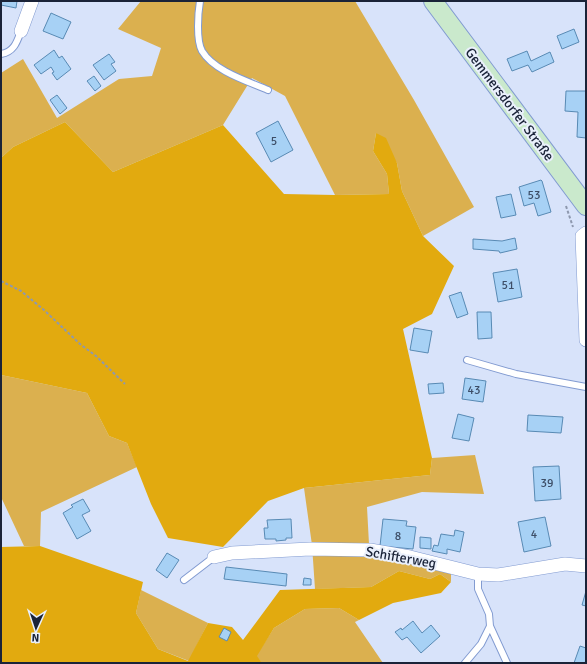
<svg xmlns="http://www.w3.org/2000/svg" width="587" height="664" font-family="Signika,sans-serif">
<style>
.green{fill:#dbb04f}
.forest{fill:#e2aa0f}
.building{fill:#a7d1f5;stroke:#588ab4}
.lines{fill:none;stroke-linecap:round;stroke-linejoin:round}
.service-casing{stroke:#829bd1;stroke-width:8}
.minor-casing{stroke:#829bd1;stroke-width:14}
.secondary-casing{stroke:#829bd1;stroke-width:20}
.path{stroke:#8e98ae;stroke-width:2;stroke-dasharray:3 2;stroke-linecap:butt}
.service{stroke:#fff;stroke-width:6}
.minor{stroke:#fff;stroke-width:13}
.secondary{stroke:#cae9cc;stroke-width:18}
.labels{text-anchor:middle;stroke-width:4;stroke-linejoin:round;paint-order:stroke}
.number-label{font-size:12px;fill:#3d4e67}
.street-label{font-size:14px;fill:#1a2338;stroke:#eaf0fc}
</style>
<rect width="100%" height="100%" fill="#d8e3fa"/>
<path class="green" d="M141,1h214l59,99 60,107 -51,29 -21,-45 -5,-28 -21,-30 -3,18 14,23 2,20 -54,1 -50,-99 -33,-18 -29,47 -110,47 -48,-50 -52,25 -12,11v-85l22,-14 34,59 62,-39 33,-3 9,-28 -43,-19z
M1,375l86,18 22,43 18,7 10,24 -96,45 -1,34h-16l-23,-49z
M475,455l9,39 -62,-2 -55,15 2,37 82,21v17l-11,-8 -10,5 -31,-8 -28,16 -56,2 -3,-44 -8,-57 126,-13 2,-17z
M141,590l67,33 -19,38 -31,-12 -22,-36z
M339,608l20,12 -4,2 28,41h-121l-6,-7 18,-28 31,-19z"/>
<path class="forest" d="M65,122l48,50 110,-47 61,69 51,1 54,-1 -2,-20 -14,-23 3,-18 10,5 11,25 5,28 21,45 31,30 -22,48 -29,15 29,129 -2,17 -126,13 -36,13 -45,46 -55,-9 -17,-34 -24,-61 -18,-7 -22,-43 -86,-18v-217l12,-11z
M40,546l103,36 -7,31 22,36 30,12 20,-38 24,4 11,13 37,-50 91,-3 28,-16 31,8 10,-5 11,8 -10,11 -48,10 -34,17 -20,-12 -34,1 -31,19 -17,28 5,7h-261v-116z"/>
<path class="building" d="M1,1h16l-1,7 -15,-3z
M51,13l20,9 -8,17 -20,-8z
M574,29l5,13 -17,7 -5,-13z
M54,50l5,8 3,-2 9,13 -14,11 -5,-7 2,-1 -3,-5 -10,7 -7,-9z
M527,51l4,10 19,-9 4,10 -22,10 -4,-7 -16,6 -5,-12z
M109,54l6,8 -4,2 5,7 -12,9 -11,-15z
M94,76l7,10 -6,5 -8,-10z
M566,91h20v47l-9,-1 1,-25 -13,-1z
M57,95l10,13 -7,6 -10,-14z
M278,121l15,29 -22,12 -15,-29z
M541,180l1,1 9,31 -13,4 -4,-13 -10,3 -5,-19z
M511,194l5,21 -15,3 -5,-21z
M515,238l2,11 -17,4 -1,-2 -26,-2v-10l29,2z
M517,269l5,28 -24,5 -5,-29z
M461,292l7,22 -11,4 -8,-22z
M477,312h14l1,26 -14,1z
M414,328l18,3 -4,22 -18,-3z
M465,378l21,3 -3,21 -21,-3z
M443,383l1,10 -15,1 -1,-10z
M458,414l16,4 -5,23 -17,-3z
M528,415l35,2 -2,16 -34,-2z
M559,466l2,33 -26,2 -2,-34z
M83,499l7,12 -8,4 9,16 -14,8 -14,-26 10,-6 -2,-2z
M545,517l6,29 -27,6 -6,-30z
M291,519l1,19h-6v2l-10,1v-2h-11l-1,-11h4l-1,-8z
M383,519l24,2 -1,5 10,1 -3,22 -33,-3z
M455,530l9,2 -4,20 -13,-3v5l-15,-3 2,-6 4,1 3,-12 13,2z
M420,537l11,1v11l-11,-1z
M167,553l12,7 -12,18 -11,-8z
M226,567l61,7 -1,12 -62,-7z
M304,578l7,1v6h-8z
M586,591v15l-4,-1z
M413,621l9,12 9,-8 9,11 -19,17 -14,-16 -5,3 -7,-8 6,-4 1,2z
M224,628l7,4 -4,9 -8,-4z
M580,646l6,2v11l-1,4h-11z"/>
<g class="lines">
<g class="service-casing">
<path id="service" d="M200,1c-2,12 -4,39 2,50 12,20 45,30 66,39
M1,54c13,-2 16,-12 20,-23
M467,360l49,14 70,13
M184,580l30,-23
M490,626l17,37
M465,663l16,-19 9,-18 -1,-12 -11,-25v-15"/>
</g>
<g class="minor-casing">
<path id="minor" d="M21,31l11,-30
M586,233l-4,3 4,104
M214,557l18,-4 78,-4 60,1 40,7 68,17 20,1 67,-11 21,2"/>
</g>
<g class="secondary-casing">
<path id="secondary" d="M433,1l153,205"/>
</g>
<path class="path" d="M566,206l7,21
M1,281l20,10 23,19 36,34 16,12 29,28"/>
<use href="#service" class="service"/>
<use href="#minor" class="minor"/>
<use href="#secondary" class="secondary"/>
</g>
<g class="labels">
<g class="number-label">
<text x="274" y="145">5</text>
<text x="534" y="199">53</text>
<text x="508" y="289">51</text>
<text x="474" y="394">43</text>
<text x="547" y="487">39</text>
<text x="534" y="538">4</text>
<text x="398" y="540">8</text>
</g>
<g class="street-label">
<text transform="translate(510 104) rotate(53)" y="5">Gemmersdorfer Straße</text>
<text transform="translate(401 557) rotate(10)" y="5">Schifterweg</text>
</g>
</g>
<rect width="587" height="664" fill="none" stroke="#1a2338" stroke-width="4"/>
<g transform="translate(36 628) rotate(183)" stroke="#eaf0fc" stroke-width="3" paint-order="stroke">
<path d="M0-3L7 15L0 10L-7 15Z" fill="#1a2338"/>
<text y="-6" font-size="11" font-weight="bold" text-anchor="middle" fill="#1a2338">N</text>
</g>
</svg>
